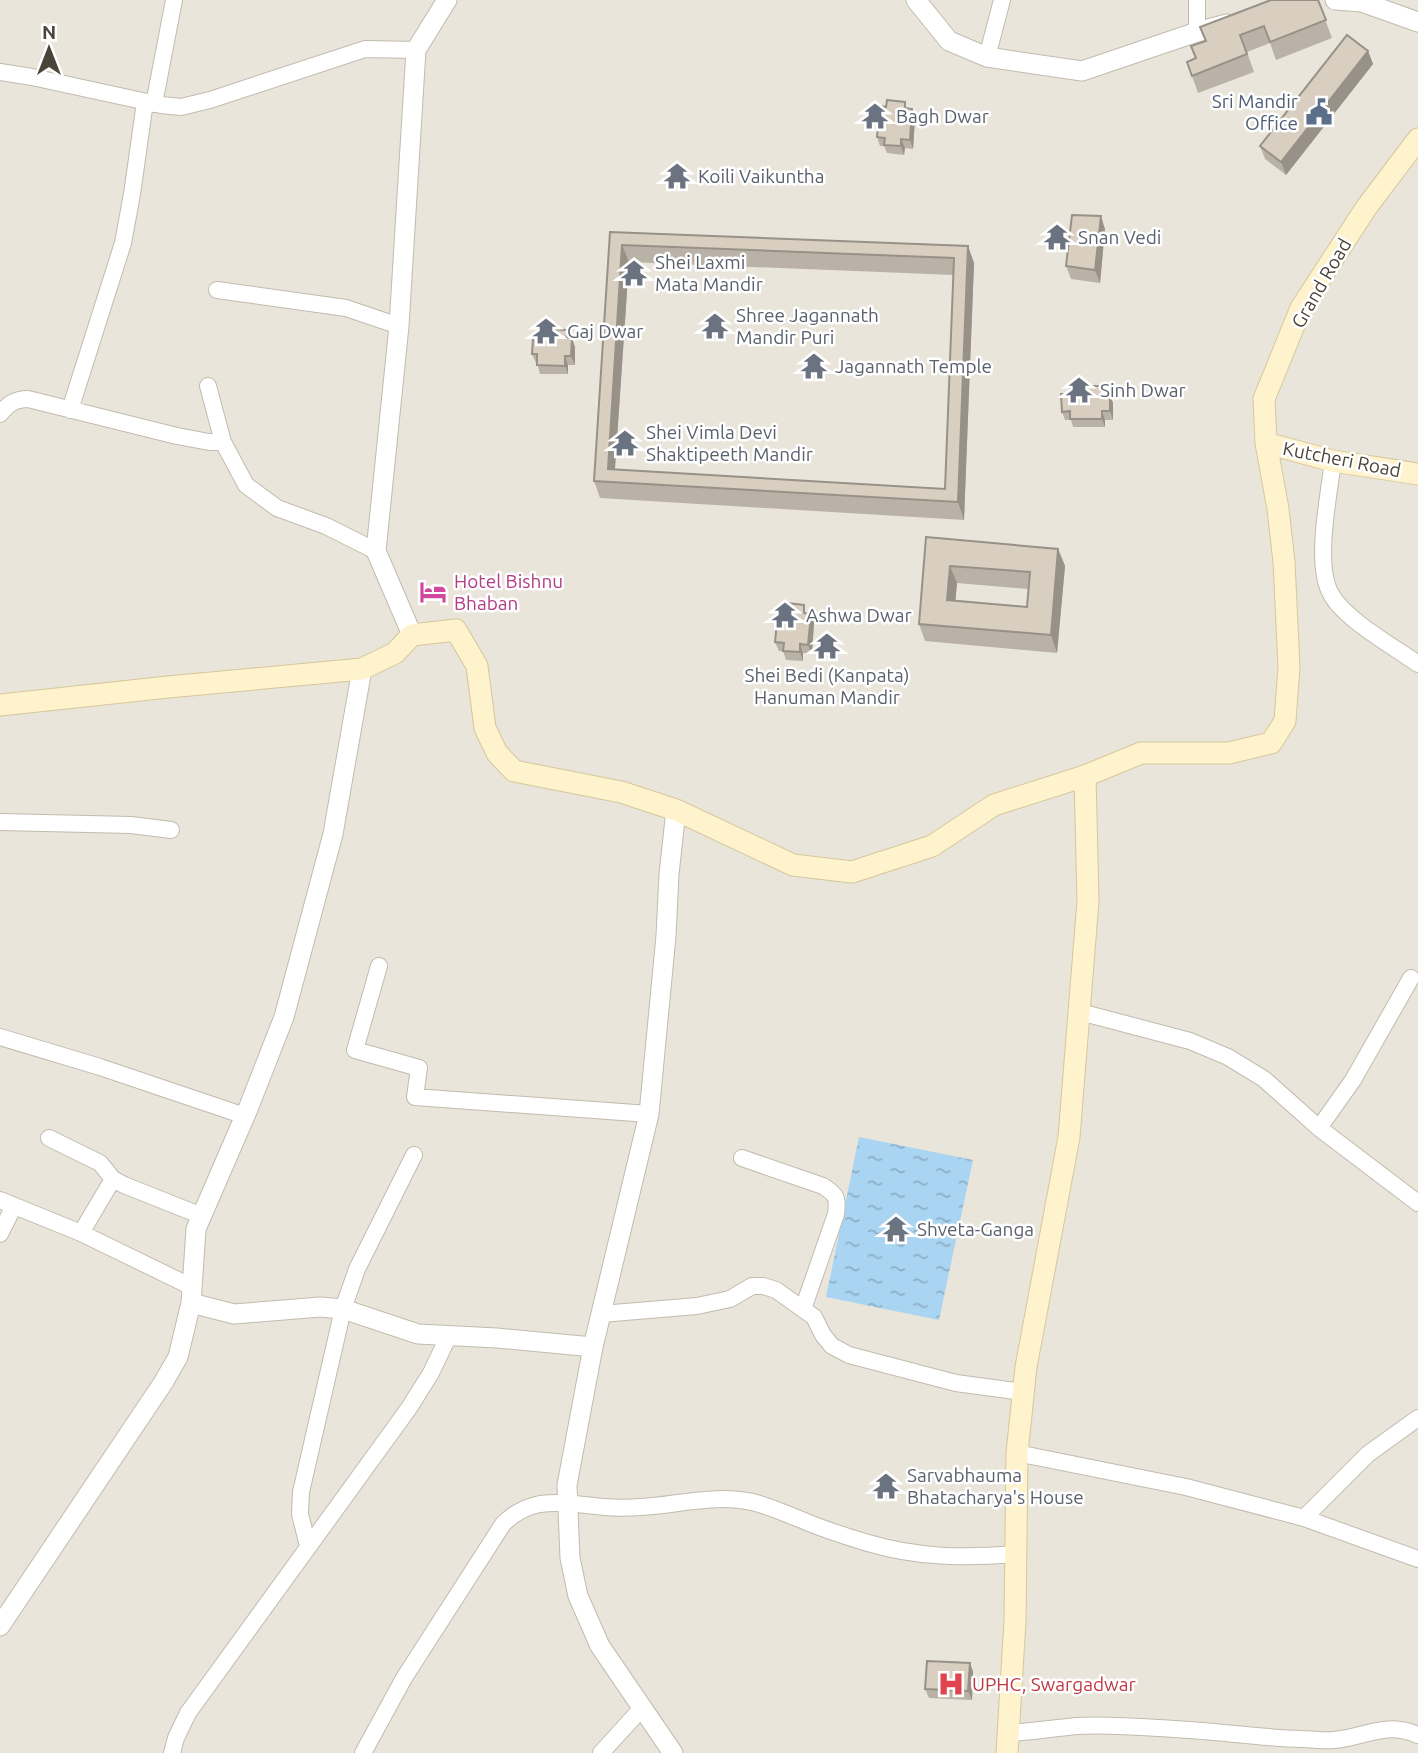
<svg xmlns="http://www.w3.org/2000/svg" width="1418" height="1753" font-family="Ubuntu,sans-serif">
<style>
.residential{fill:#eae5da}
.water{fill:url(#water-ripples)}
.lines{fill:none;stroke-linecap:round;stroke-linejoin:round}
.minor-casing{stroke:#c2bbae;stroke-width:18}
.tertiary-casing{stroke:#c2bbae;stroke-width:21}
.secondary-casing{stroke:#d6c79b;stroke-width:23}
.minor{stroke:#fff;stroke-width:16}
.tertiary{stroke:#fff;stroke-width:19}
.secondary{stroke:#fff3cd;stroke-width:21}
.wall{fill:#bab2a6;fill-rule:evenodd}
.shaded-wall{fill:#979187}
.building{fill:#d8cfc1;stroke:#979187;stroke-width:2;fill-rule:evenodd}
.labels{text-anchor:middle;stroke-width:5;stroke-linejoin:round;paint-order:stroke}
.service-label{font-size:19px;fill:#4e5e75;stroke:#fff;text-anchor:end}
.worship-label{font-size:19px;fill:#5b616d;stroke:#fff;text-anchor:start}
.street-label{font-size:19px;fill:#4b4439;stroke:#fff}
.hotel-label{font-size:19px;fill:#b23c85;stroke:#fff;text-anchor:start}
.health-label{font-size:19px;fill:#be3a42;stroke:#fff;text-anchor:start}
</style>
<defs>
<pattern id="water-ripples" width="26" height="14" patternUnits="userSpaceOnUse" patternTransform="scale(1.75)"><rect width="26" height="14" fill="#a9d4f2"/><path d="M2 4q2-2 4 0t4 0M15 11q2-2 4 0t4 0" fill="none" stroke="#8caec5"/></pattern>
</defs>
<rect width="100%" height="100%" fill="#f6f3ec"/>
<path class="residential" d="M0,0h1418v1753h-1418z"/>
<path class="water" d="M859,1137l114,23 -34,160 -113,-23z"/>
<g class="lines">
<g class="minor-casing">
<path id="minor" d="M1197,0v32
M987,57l15,-57
M0,72l32,5 129,28 20,2 29,-7 155,-51 51,1
M154,104l20,-104
M217,290l129,18 53,18
M70,410l53,-167 9,-49 13,-92
M0,414c8,-10 15,-15 28,-15l149,37 32,6h14l-15,-56
M223,442l23,43 31,23 49,18 50,25
M1333,461c-4,34 -19,104 -2,133 13,25 63,53 87,70
M0,822l131,3 40,5
M379,966l-24,84 64,18 -4,29 234,17
M1080,1012l110,29 38,16 36,22 55,49 99,75
M0,1037l100,30 145,49
M1319,1128l34,-48 58,-102
M49,1138l51,25 13,16 11,6 78,31
M742,1158l81,28c14,9 15,12 13,28l-33,95
M0,1200l81,33 111,54
M81,1233l32,-54
M0,1234l14,-28
M601,1314l96,-8 33,-7 22,-13h11l13,4 38,27 9,18 9,11 17,9 107,28 67,9
M1017,1453l169,34 118,31 114,41
M1304,1518l64,-64 50,-36
M308,1546l-8,-32 1,-22 42,-183 14,-40 57,-114
M1008,1733c23,-1 46,-5 69,-7 32,-2 65,1 97,3 43,2 85,9 128,10 11,0 22,2 32,1 33,-3 50,-19 84,-5
M172,1753l4,-15 12,-25 221,-305 22,-35 18,-38
M363,1753l41,-75 99,-154c11,-11 22,-17 37,-20 22,-3 42,1 64,3 12,1 25,1 37,0 35,-2 70,-12 106,-6 18,3 34,11 50,17 23,10 47,18 71,25 51,15 95,15 148,11
M601,1753l41,-45"/>
</g>
<g class="tertiary-casing">
<path id="tertiary" d="M916,0l33,41 38,16 95,14 115,-39 30,-8
M1335,0l27,2 56,20
M412,635l-36,-84 23,-225 17,-276 31,-50
M191,1303l43,11 86,-7 23,2 75,25 79,4 96,9
M0,1626l163,-243 15,-26 13,-54 5,-74 52,-120 36,-92 49,-183 29,-165
M673,1753l-73,-107 -22,-50 -8,-38 -3,-73 26,-138 56,-233 17,-178 3,-62 7,-64"/>
</g>
<g class="secondary-casing">
<path id="secondary" d="M1266,443l67,18 85,13
M0,705l168,-18 194,-18 33,-16 17,-18 44,-5 21,36 8,62 12,25 17,18 107,21 55,18 117,55 59,7 80,-26 62,-41 91,-29 56,-23h88l42,-10 14,-22 4,-54 -5,-105 -6,-53 -12,-66 -2,-44 37,-91 65,-100 52,-69
M1007,1753l8,-132 2,-168 9,-86 43,-230 19,-236 -3,-125"/>
</g>
<use href="#minor" class="minor"/>
<use href="#tertiary" class="tertiary"/>
<use href="#secondary" class="secondary"/>
</g>
<path class="wall" d="M1318,0l14,38 -56,22 -6,-17 -23,9 7,20 -56,21 -11,-31 9,-4 9,-17z
M1368,51l5,13 -87,111 -21,-16 -5,-13z
M908,108l4,1 3,9 -2,31 -8,-1 -1,7 -17,-2 -3,-7h-4l-3,-9z
M1105,229l-5,54 -29,-4 -5,-13z
M610,232l358,14 6,17 -10,257 -364,-22 -6,-17zM629,262l325,13 -9,214 -330,-20z
M567,330l8,17v18h-7v9h-28l-3,-11h-1l-4,-9 7,-16z
M1101,386l3,8 9,9v17h-8v7h-32l-2,-7h-6l-3,-8 8,-18z
M926,537l132,12 7,17 -8,87 -132,-12 -6,-17zM957,583l71,6 -1,18 -72,-6z
M811,614l3,8 -2,32 -9,-1v8l-17,-1 -3,-9h-4l-4,-9z
M970,1663l3,9 -1,28 -43,-2 -4,-9z"/>
<path class="shaded-wall" d="M1368,51l5,13 -87,111 -5,-13z
M912,109l3,9 -2,31 -3,-9z
M901,139l4,9 -1,7 -3,-9z
M1101,216l4,13 -5,54 -5,-13z
M622,245l7,17 -15,220 -6,-13z
M968,246l6,17 -10,257 -6,-18z
M572,338l3,9v18l-4,-9z
M565,356l3,9v9l-3,-8z
M1110,394l3,9v17l-3,-9z
M1102,411l3,9v7l-3,-8z
M1058,549l7,17 -8,87 -6,-18z
M950,566l7,17 -3,34 -7,-17z
M811,614l3,8 -2,32 -4,-9z
M800,644l3,9v8l-3,-9z
M970,1663l3,9 -1,28 -4,-9z"/>
<path class="building" d="M1271,0h47l8,20 -56,22 -6,-16 -24,9 7,19 -55,22 -5,-14 9,-4 -5,-12 15,-5 -6,-14z
M1347,35l21,16 -87,111 -21,-16z
M887,100l18,2v6l7,1 -2,31 -9,-1v7l-17,-1 1,-7 -8,-1 3,-31 6,1z
M1072,215l29,1 -6,54 -29,-4z
M610,232l358,14 -10,256 -364,-21zM622,245l332,13 -9,231 -337,-20z
M540,329l27,1v8h5l-1,18h-6v10l-28,-1v-11h-5l1,-16h6z
M1070,386h31v8h9v17h-8v8h-32v-8l-8,1 -1,-18h9z
M926,537l132,12 -7,86 -132,-11zM950,566l80,6 -3,35 -80,-7z
M787,603l17,2v8l7,1 -3,31 -8,-1v8l-17,-1 1,-8 -9,-1 3,-31 8,1z
M927,1661l43,2 -2,28 -43,-2z"/>
<defs>
<g id="civic-bare" transform="scale(2.1)"><path d="M-.6-6.5H3V-4.5H.6V-3L4-1V1h2V6H-6V1h2V-1L-.6-3ZM-1.2 2.5V6h2.4V2.5Z" fill="#5c6f8a" stroke="#fff" stroke-width="2.5" paint-order="stroke"/></g>
<g id="temple-bare" transform="scale(2.1)"><path d="M0-6L5-2H3V0L6.5 2.5H4V6H1.5V3h-3V6H-4V2.5H-6.5L-3 0V-2H-5Z" fill="#6b7280" stroke="#fff" stroke-width="2.5" paint-order="stroke"/></g>
<g id="hotel-bare" transform="scale(2.1)"><path d="M-6-4.5h1.5V1H6V5H4.5V3h-9V5H-6ZM-4 0a1.8 1.8 0 1 1 3.6 0ZM.5 0V-2.5h3Q6-2.5 6 0Z" fill="#d1479c" stroke="#fff" stroke-width="2.5" paint-order="stroke"/></g>
<g id="hospital-bare" transform="scale(2.1)"><path d="M-5-5h3v3.5h4V-5h3V5h-3V1.5h-4V5h-3Z" fill="#e0444e" stroke="#fff" stroke-width="2.5" paint-order="stroke"/></g>
</defs>
<g fill-rule="evenodd">
<use href="#civic-bare" x="1319" y="112"/>
<use href="#temple-bare" x="875" y="116"/>
<use href="#temple-bare" x="677" y="176"/>
<use href="#temple-bare" x="1057" y="237"/>
<use href="#temple-bare" x="634" y="273"/>
<use href="#temple-bare" x="715" y="326"/>
<use href="#temple-bare" x="546" y="331"/>
<use href="#temple-bare" x="814" y="366"/>
<use href="#temple-bare" x="1079" y="390"/>
<use href="#temple-bare" x="625" y="443"/>
<use href="#hotel-bare" x="433" y="592"/>
<use href="#temple-bare" x="785" y="615"/>
<use href="#temple-bare" x="827" y="646"/>
<use href="#temple-bare" x="896" y="1229"/>
<use href="#temple-bare" x="886" y="1486"/>
<use href="#hospital-bare" x="951" y="1684"/>
</g>
<g class="labels">
<g class="service-label">
<text x="1298" y="108">Sri Mandir<tspan x="1298" dy="22">Office</tspan></text>
</g>
<g class="worship-label">
<text x="896" y="123">Bagh Dwar</text>
<text x="698" y="183">Koili Vaikuntha</text>
<text x="1078" y="244">Snan Vedi</text>
<text x="655" y="269">Shei Laxmi<tspan x="655" dy="22">Mata Mandir</tspan></text>
<text x="736" y="322">Shree Jagannath<tspan x="736" dy="22">Mandir Puri</tspan></text>
<text x="567" y="338">Gaj Dwar</text>
<text x="835" y="373">Jagannath Temple</text>
<text x="1100" y="397">Sinh Dwar</text>
<text x="646" y="439">Shei Vimla Devi<tspan x="646" dy="22">Shaktipeeth Mandir</tspan></text>
<text x="806" y="622">Ashwa Dwar</text>
<text x="827" y="682" text-anchor="middle">Shei Bedi (Kanpata)<tspan x="827" dy="22">Hanuman Mandir</tspan></text>
<text x="917" y="1236">Shveta-Ganga</text>
<text x="907" y="1482">Sarvabhauma<tspan x="907" dy="22">Bhatacharya's House</tspan></text>
</g>
<g class="street-label">
<text transform="translate(1321 283) rotate(-60)" y="7">Grand Road</text>
<text transform="translate(1342 459) rotate(11)" y="7">Kutcheri Road</text>
</g>
<g class="hotel-label">
<text x="454" y="588">Hotel Bishnu<tspan x="454" dy="22">Bhaban</tspan></text>
</g>
<g class="health-label">
<text x="972" y="1691">UPHC, Swargadwar</text>
</g>
</g>
<g transform="translate(49 49)" stroke="#ffffff" stroke-width="5" paint-order="stroke">
<path d="M0-5L12 26L0 18L-12 26Z" fill="#4b4439"/>
<text y="-10" font-size="19" font-weight="bold" text-anchor="middle" fill="#4b4439">N</text>
</g>
</svg>
